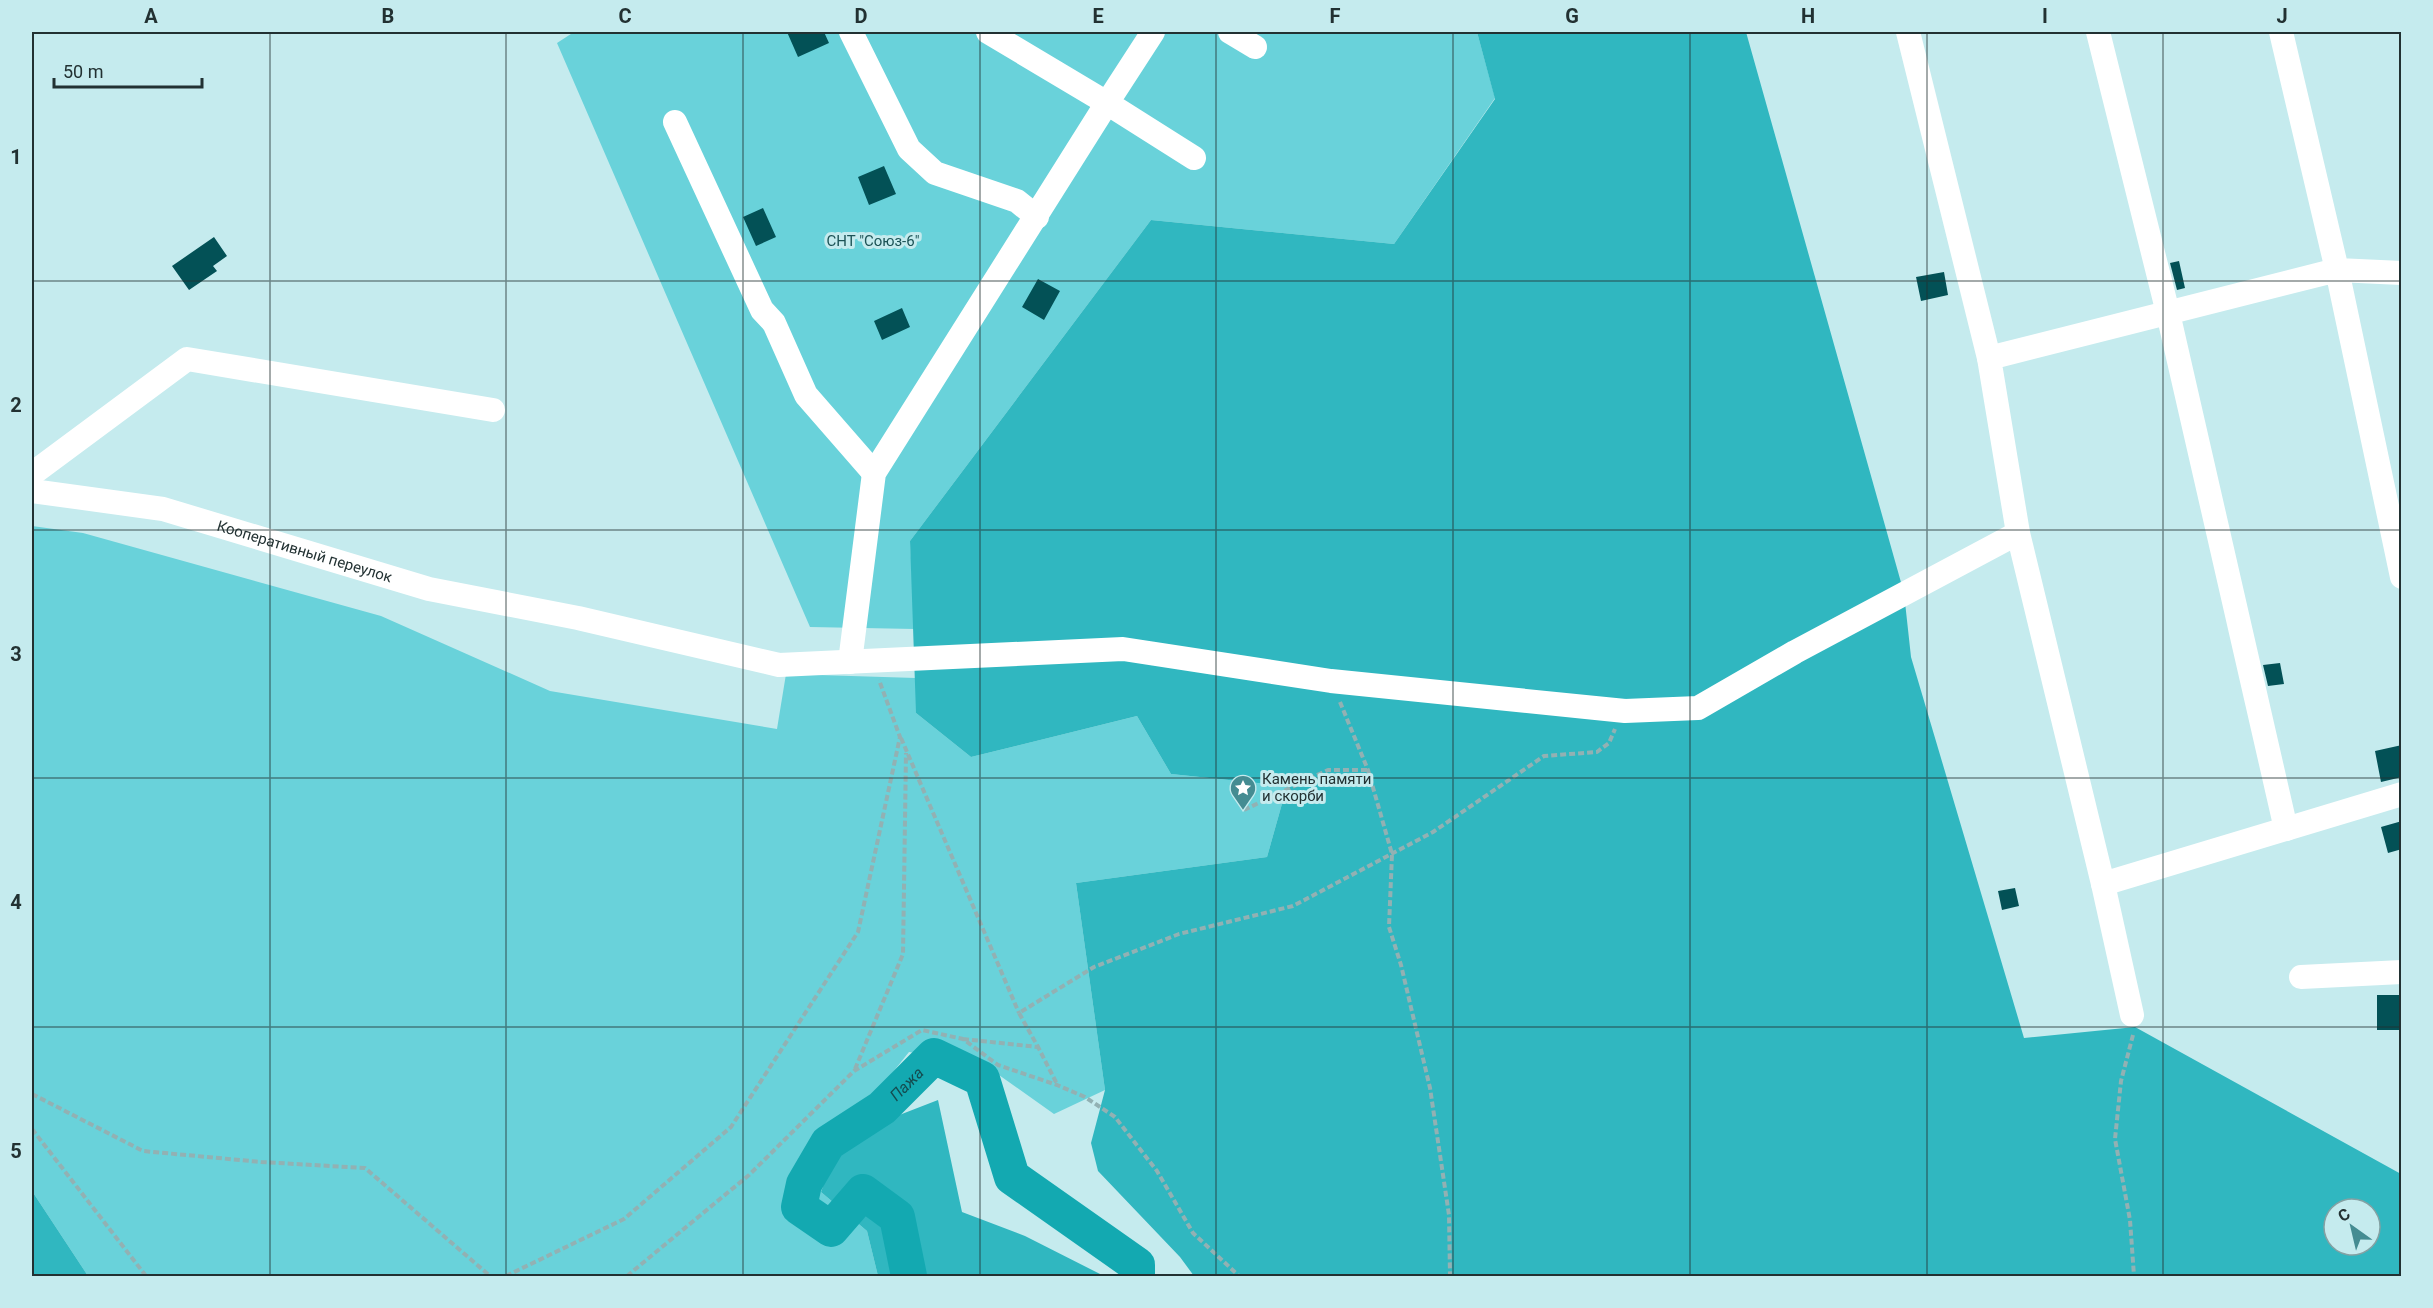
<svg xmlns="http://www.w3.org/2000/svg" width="2433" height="1308" font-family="Roboto,sans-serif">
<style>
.green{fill:#69d2da}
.forest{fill:#30b7c0;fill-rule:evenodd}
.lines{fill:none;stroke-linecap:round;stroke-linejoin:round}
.river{stroke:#13a9b1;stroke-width:36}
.building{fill:#035156}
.path{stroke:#92b1b3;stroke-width:4;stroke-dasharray:6 3;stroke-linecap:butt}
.minor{stroke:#fff;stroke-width:24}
.grid{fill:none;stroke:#223132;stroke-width:1.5;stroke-opacity:0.55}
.labels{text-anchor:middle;stroke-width:6;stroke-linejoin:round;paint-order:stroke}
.park-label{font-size:15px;fill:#1c5356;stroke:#c5ebee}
.street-label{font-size:15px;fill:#223132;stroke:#c5ebee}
.poi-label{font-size:15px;fill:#223132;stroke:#c5ebee;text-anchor:start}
.water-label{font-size:16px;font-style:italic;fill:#144c50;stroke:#c5ebee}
.neatline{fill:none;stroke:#223132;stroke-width:2}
.grid-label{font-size:20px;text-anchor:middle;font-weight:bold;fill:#223132}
</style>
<rect width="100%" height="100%" fill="#c5ebee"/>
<path class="green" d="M574,32h903l18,66 -101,146 -243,-24 -241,321 5,88 -105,-2 -253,-584z
M32,526l51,7 298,83 169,75 227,38 9,-55 130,4v35l55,44 166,-41 34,58 116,12 -20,71 -191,26 29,207 -51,24 -72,-51 -73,-11 -69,86 -19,54 46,39 11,45h-790l-56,-85z"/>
<path class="forest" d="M1477,32h269l158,561 7,64 113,381 111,-11 266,147v102h-1207l-14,-19 -82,-86 -7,-28 14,-53 -29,-207 191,-26 20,-71 -116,-12 -34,-58 -166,41 -55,-44 -6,-172 241,-321 243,24 101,-145zM2334,1209h36v36h-36z
M938,1100l24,112 63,24 79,40h-226l-11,-45 -46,-39 19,-54z
M32,1191l56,85h-56z"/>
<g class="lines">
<path class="river" id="s1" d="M909,1276l-12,-59 -34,-25 -32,37 -32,-22 5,-23 24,-41 54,-35 52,-52 48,23 30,98 125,88v11"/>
</g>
<path class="building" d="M787,32h37l5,11 -31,14z
M884,166l12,28 -27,11 -11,-28z
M763,208l13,29 -20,9 -13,-29z
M214,237l13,19 -14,10 4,5 -28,19 -17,-24z
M2179,261l6,27 -8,2 -7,-27z
M1944,272l4,23 -27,6 -5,-24z
M1038,279l22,12 -16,29 -22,-13z
M902,308l8,19 -28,13 -8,-19z
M2280,663l4,21 -16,2 -5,-21z
M2402,745v32l-21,5 -6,-31z
M2402,821v28l-14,4 -7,-26z
M2015,888l4,18 -17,4 -4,-19z
M2377,995h23v35h-23z"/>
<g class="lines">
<path class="path" d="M1340,702l28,68 24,84 -3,73 12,38 29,123 19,127 1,61
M901,738l118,275
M1244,810l84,-40h40
M2133,1035l-12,46 -6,58 15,81 4,56
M963,1039l75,8 -19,-34 75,-46 85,-33 114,-28 140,-74 111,-76 53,-4 12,-9 6,-14
M1037,1045l20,39
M855,1069l48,-115 3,-201
M32,1094l111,57 118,11 104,6 125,108
M32,1129l114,147
M506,1276l118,-57 107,-92 127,-195 42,-195 -21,-57
M627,1276l122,-101 105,-104 68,-41 41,9 35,26 59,20 28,12 30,20 42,54 36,62 46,43"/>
<g class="minor">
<path d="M851,32l58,117 26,24 82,28 20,16"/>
<path d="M1153,32l-46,71 87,55"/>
<path d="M1230,32l25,15"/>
<path d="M1908,32l81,326"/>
<path d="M2098,32l70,281 118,516"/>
<path d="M2281,32l56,238 65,3"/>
<path d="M675,122l87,188 12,13 32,72 68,78"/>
<path d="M32,474l155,-115 306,51"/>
<path id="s2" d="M32,491l131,18 266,80 149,29 201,47 344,-16 208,32 294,30 73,-3 97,-56 223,-119"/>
<path d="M2402,577l-65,-307 -348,88 29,175 85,351 299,-90"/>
<path d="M850,662l24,-189 233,-370 -119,-71"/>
<path d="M2103,884l29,131"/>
<path d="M2301,977l101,-5"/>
</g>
</g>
<path class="grid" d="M270,32v1244M506,32v1244M743,32v1244M980,32v1244M1216,32v1244M1453,32v1244M1690,32v1244M1927,32v1244M2163,32v1244M32,281h2370M32,530h2370M32,778h2370M32,1027h2370"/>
<defs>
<g id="sight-pin" transform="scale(1.35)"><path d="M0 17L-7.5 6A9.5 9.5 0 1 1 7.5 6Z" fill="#458c92" stroke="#c5ebee"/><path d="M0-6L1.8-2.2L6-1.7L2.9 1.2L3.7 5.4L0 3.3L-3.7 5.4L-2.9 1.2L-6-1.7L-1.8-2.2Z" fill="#fff"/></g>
</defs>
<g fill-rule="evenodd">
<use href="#sight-pin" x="1243" y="788"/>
</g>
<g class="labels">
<g class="park-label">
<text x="873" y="246">СНТ "Союз-6"</text>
</g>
<g class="street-label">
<text dy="5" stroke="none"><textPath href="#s2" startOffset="280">Кооперативный переулок</textPath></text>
</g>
<g class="poi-label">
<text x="1262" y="784">Камень памяти<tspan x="1262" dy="17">и скорби</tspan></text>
</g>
<g class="water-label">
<text dy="6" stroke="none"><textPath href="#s1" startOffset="360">Пажа</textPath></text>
</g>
</g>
<rect width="2433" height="1308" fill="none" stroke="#c5ebee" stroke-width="66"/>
<g transform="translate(2352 1227) rotate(326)"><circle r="28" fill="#c5ebee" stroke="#84a1a3" stroke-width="1.5"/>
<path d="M0-4.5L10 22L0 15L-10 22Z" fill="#458c92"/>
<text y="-9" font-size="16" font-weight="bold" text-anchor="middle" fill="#223132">С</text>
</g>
<path d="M54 78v9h148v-9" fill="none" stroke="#223132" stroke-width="3"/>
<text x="63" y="78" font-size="18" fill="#223132" stroke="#c5ebee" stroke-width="4.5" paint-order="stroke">50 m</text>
<rect x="33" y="33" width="2367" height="1242" class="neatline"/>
<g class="grid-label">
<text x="151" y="23">A</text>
<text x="388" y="23">B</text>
<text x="625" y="23">C</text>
<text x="861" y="23">D</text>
<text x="1098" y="23">E</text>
<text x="1335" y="23">F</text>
<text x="1572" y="23">G</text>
<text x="1808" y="23">H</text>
<text x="2045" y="23">I</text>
<text x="2282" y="23">J</text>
<text x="16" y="164">1</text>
<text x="16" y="412">2</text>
<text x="16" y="661">3</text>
<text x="16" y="909">4</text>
<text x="16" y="1158">5</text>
</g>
</svg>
